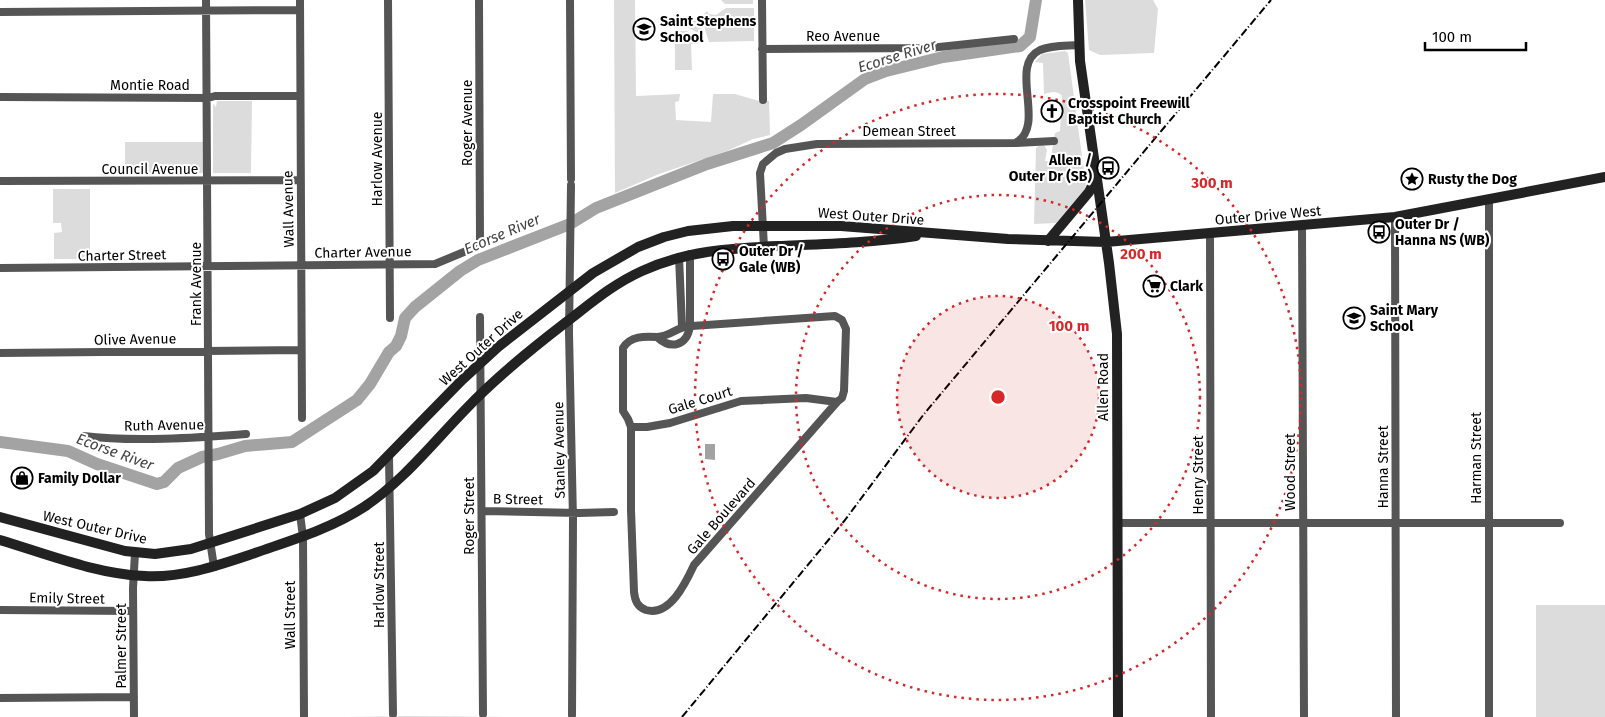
<svg xmlns="http://www.w3.org/2000/svg" width="1605" height="717" font-family="'Fira Sans',sans-serif">
<style>
.green{fill:#dcdcdc}
.water{fill:#a3a3a3}
.lines{fill:none;stroke-linecap:round;stroke-linejoin:round}
.river{stroke:#a3a3a3;stroke-width:12}
.minor{stroke:#555;stroke-width:8}
.secondary{stroke:#222;stroke-width:10}
.rail{stroke:#000;stroke-width:2;stroke-dasharray:8 2.5 1 2.5;stroke-linecap:butt}
.ring{fill:none;stroke:#d62828;stroke-width:2.5;stroke-dasharray:2.5 5}
.labels{text-anchor:middle;stroke-width:4;stroke-linejoin:round;paint-order:stroke}
.poi-label{font-size:14px;font-weight:bold;fill:#000;stroke:#fff;text-anchor:start}
.street-label{font-size:14px;fill:#000;stroke:#fff}
.water-label{font-size:15px;font-style:italic;fill:#444;stroke:#fff}
.centre{fill:#d62828;stroke:#fff;stroke-width:2.5}
.ring-label{font-size:15px;text-anchor:middle;font-weight:bold;fill:#d62828;stroke:#fff;stroke-width:4;stroke-linejoin:round;paint-order:stroke}
</style>
<rect width="100%" height="100%" fill="#fff"/>
<path class="green" d="M614,0h21l1,96 44,-2 -1,7 -4,1 1,18 35,2 2,-28h22l24,7h10l1,34 -17,4 -26,12 -68,23 -44,19z
M721,0h32v4h-28z
M1085,0h68l5,9 -4,44 -54,2 -11,-5z
M726,8h28v33l-45,1 -8,-25 6,-6 2,3 7,1z
M696,18h2l5,14 -3,2 -13,-7z
M675,31h12l12,9 -1,4h-7l1,26h-17z
M1065,51l3,2 18,132 -2,5 -28,33 -22,1 2,-76 4,-3h4l3,5 -2,11h8l-1,-10 3,-18 5,-2 2,-35c-5,-6 -12,-4 -18,-2l-1,-31 -8,-1 7,-8z
M217,101h35l-1,72h-38v-69l3,3z
M125,142h78v31h-78z
M53,189h37v70h-36v-26l8,-1 -1,-9h-8z
M1536,605h69v112h-69z
M407,716l114,1h-174z"/>
<path class="water" d="M705,444h10v16l-10,-1z"/>
<g class="lines">
<path class="river" d="M0,442l68,9 29,13 60,20 7,-2 14,-14 24,-11 16,-3 27,-8 47,-4 65,-42 13,-16 19,-32 7,-6 5,-10 4,-18 10,-11 45,-36 18,-11 92,-36 26,-16 111,-44 66,-21 28,-18 64,-46 21,-8 57,-14 77,-11 10,-9 6,-37"/>
<path class="minor" d="M206,0l3,534 5,33
M300,0l2,418
M388,0l2,318
M570,0l1,179
M762,0l1,100
M0,12l300,-2
M762,49l168,-1 84,-9
M0,97l208,1 7,-2h85
M1017,142c29,-18 -9,-77 23,-92 12,-5 26,-4 39,-5
M0,181l300,-1
M571,185l-2,148 4,186 -1,196
M1489,200v517
M1395,217l1,500
M1302,226l2,491
M1210,233l1,484
M764,247l-4,-74 3,-9 13,-11 9,-4 32,-5 199,-1 38,-2
M679,257l3,69
M0,268l435,-4 41,-17 4,-6 -1,-241
M480,317l3,397
M657,337c-12,-1 -27,-1 -34,11v63l5,8 3,8v83l3,82c1,8 3,15 12,18 24,7 40,-28 48,-45l143,-163 5,-4 2,-7 2,-62 -4,-9 -7,-4 -143,10h-2c-12,0 -20,11 -33,11 14,13 30,9 33,-11v-72
M0,353l301,-3
M631,427h16l23,-4 71,-22 65,-3 31,4
M83,436c50,6 112,2 163,-2
M389,456l4,258
M482,511l97,2 35,-1
M300,514l3,23 1,180
M1117,523h443
M0,610l133,1
M0,698l134,-1
M134,717l-1,-129 2,-35"/>
<path class="secondary" d="M1078,0l2,61 29,202 8,71 1,383
M1048,241l41,-49 8,-16
M0,517l125,34 30,3 36,-5 109,-35 35,-16 38,-27 89,-91 36,-33 95,-74 45,-26 26,-10 24,-6 45,-5h108l167,13 98,3 289,-25 210,-40
M0,540c47,14 96,34 145,36 38,2 74,-11 110,-23 37,-13 75,-24 109,-46 38,-25 68,-63 100,-96 31,-33 66,-61 101,-88 25,-19 48,-39 77,-52 43,-20 89,-23 136,-25 46,-2 92,-3 138,-10"/>
<path class="rail" d="M682,717l163,-197 79,-106 347,-414"/>
</g>
<circle cx="998" cy="397" r="101" fill="#d62828" fill-opacity=".12"/>
<g class="ring">
<circle cx="998" cy="397" r="101"/>
<circle cx="998" cy="397" r="202"/>
<circle cx="998" cy="397" r="303"/>
</g>
<defs>
<g id="school-ring" transform="scale(1.125)"><circle r="9.5" fill="#fff" stroke="#000" stroke-width="1.5"/><path d="M0-5L7-2L0 1L-7-2ZM-4 1L0 2.5L4 1V4Q0 6-4 4Z" fill="#000"/></g>
<g id="church-ring" transform="scale(1.125)"><circle r="9.5" fill="#fff" stroke="#000" stroke-width="1.5"/><path d="M-1.2-6h2.4v3.5h3.3v2.4h-3.3V6h-2.4V-.1h-3.3v-2.4h3.3Z" fill="#000"/></g>
<g id="bus-ring" transform="scale(1.125)"><circle r="9.5" fill="#fff" stroke="#000" stroke-width="1.5"/><path d="M-5-6H5V4H4V6H2V4H-2V6H-4V4H-5ZM-3.5-4V0h7V-4ZM-3.5 1.2v1.5H-2V1.2ZM2 1.2v1.5H3.5V1.2Z" fill="#000"/></g>
<g id="sight-ring" transform="scale(1.125)"><circle r="9.5" fill="#fff" stroke="#000" stroke-width="1.5"/><path d="M0-6L1.8-2.2L6-1.7L2.9 1.2L3.7 5.4L0 3.3L-3.7 5.4L-2.9 1.2L-6-1.7L-1.8-2.2Z" fill="#000"/></g>
<g id="supermarket-ring" transform="scale(1.125)"><circle r="9.5" fill="#fff" stroke="#000" stroke-width="1.5"/><path d="M-6-5.5h2.5l.6 2H6L4.5 2H-2.5L-4.4-4H-6ZM-1.5 3.2a1.3 1.3 0 1 0 .1 0ZM3 3.2a1.3 1.3 0 1 0 .1 0Z" fill="#000"/></g>
<g id="shop-ring" transform="scale(1.125)"><circle r="9.5" fill="#fff" stroke="#000" stroke-width="1.5"/><path d="M-5-2.5h2.3a2.7 3.5 0 0 1 5.4 0H5L5.5 6h-11ZM-1.5-2.5h3a1.5 2.3 0 0 0-3 0Z" fill="#000"/></g>
</defs>
<g fill-rule="evenodd">
<use href="#school-ring" x="644" y="29"/>
<use href="#church-ring" x="1052" y="111"/>
<use href="#bus-ring" x="1108" y="168"/>
<use href="#sight-ring" x="1412" y="179"/>
<use href="#bus-ring" x="1379" y="232"/>
<use href="#bus-ring" x="723" y="259"/>
<use href="#supermarket-ring" x="1154" y="286"/>
<use href="#school-ring" x="1354" y="318"/>
<use href="#shop-ring" x="22" y="478"/>
</g>
<g class="labels">
<g class="poi-label">
<text x="660" y="26">Saint Stephens<tspan x="660" dy="16">School</tspan></text>
<text x="1068" y="108">Crosspoint Freewill<tspan x="1068" dy="16">Baptist Church</tspan></text>
<text x="1092" y="165" text-anchor="end">Allen /<tspan x="1092" dy="16">Outer Dr (SB)</tspan></text>
<text x="1428" y="184">Rusty the Dog</text>
<text x="1395" y="229">Outer Dr /<tspan x="1395" dy="16">Hanna NS (WB)</tspan></text>
<text x="739" y="256">Outer Dr /<tspan x="739" dy="16">Gale (WB)</tspan></text>
<text x="1170" y="291">Clark</text>
<text x="1370" y="315">Saint Mary<tspan x="1370" dy="16">School</tspan></text>
<text x="38" y="483">Family Dollar</text>
</g>
<g class="street-label">
<text x="843" y="41">Reo Avenue</text>
<text x="150" y="90">Montie Road</text>
<text transform="translate(467 123) rotate(-90)" y="5">Roger Avenue</text>
<text x="909" y="136">Demean Street</text>
<text transform="translate(377 159) rotate(-90)" y="5">Harlow Avenue</text>
<text x="150" y="174">Council Avenue</text>
<text transform="translate(288 209) rotate(-91)" y="5">Wall Avenue</text>
<text transform="translate(1268 215) rotate(-5)" y="5">Outer Drive West</text>
<text transform="translate(871 216) rotate(4)" y="5">West Outer Drive</text>
<text transform="translate(363 252) rotate(-1)" y="5">Charter Avenue</text>
<text transform="translate(122 255) rotate(-1)" y="5">Charter Street</text>
<text transform="translate(196 284) rotate(-90)" y="5">Frank Avenue</text>
<text transform="translate(135 339) rotate(-1)" y="5">Olive Avenue</text>
<text transform="translate(481 347) rotate(-42)" y="5">West Outer Drive</text>
<text transform="translate(1103 387) rotate(-90)" y="5">Allen Road</text>
<text transform="translate(700 400) rotate(-17)" y="5">Gale Court</text>
<text transform="translate(164 425) rotate(-1)" y="5">Ruth Avenue</text>
<text transform="translate(559 450) rotate(-91)" y="5">Stanley Avenue</text>
<text transform="translate(1476 458) rotate(-90)" y="5">Harman Street</text>
<text transform="translate(1383 467) rotate(-90)" y="5">Hanna Street</text>
<text transform="translate(1290 472) rotate(-90)" y="5">Wood Street</text>
<text transform="translate(1198 475) rotate(-90)" y="5">Henry Street</text>
<text transform="translate(518 499) rotate(1)" y="5">B Street</text>
<text transform="translate(469 516) rotate(-90)" y="5">Roger Street</text>
<text transform="translate(721 516) rotate(-49)" y="5">Gale Boulevard</text>
<text transform="translate(95 527) rotate(13)" y="5">West Outer Drive</text>
<text transform="translate(379 585) rotate(-90)" y="5">Harlow Street</text>
<text transform="translate(67 598) rotate(1)" y="5">Emily Street</text>
<text transform="translate(290 615) rotate(-90)" y="5">Wall Street</text>
<text transform="translate(121 646) rotate(-90)" y="5">Palmer Street</text>
</g>
<g class="water-label">
<text transform="translate(897 56) rotate(-17)" y="5">Ecorse River</text>
<text transform="translate(502 234) rotate(-23)" y="5">Ecorse River</text>
<text transform="translate(115 452) rotate(20)" y="5">Ecorse River</text>
</g>
</g>
<circle cx="998" cy="397" r="8" class="centre"/>
<g class="ring-label">
<text x="1212" y="188">300 m</text>
<text x="1141" y="259">200 m</text>
<text x="1069" y="331">100 m</text>
</g>
<path d="M1425 42v8h101v-8" fill="none" stroke="#000000" stroke-width="2.5"/>
<text x="1432" y="42" font-size="15" fill="#000000" stroke="#ffffff" stroke-width="4" paint-order="stroke">100 m</text>
</svg>
